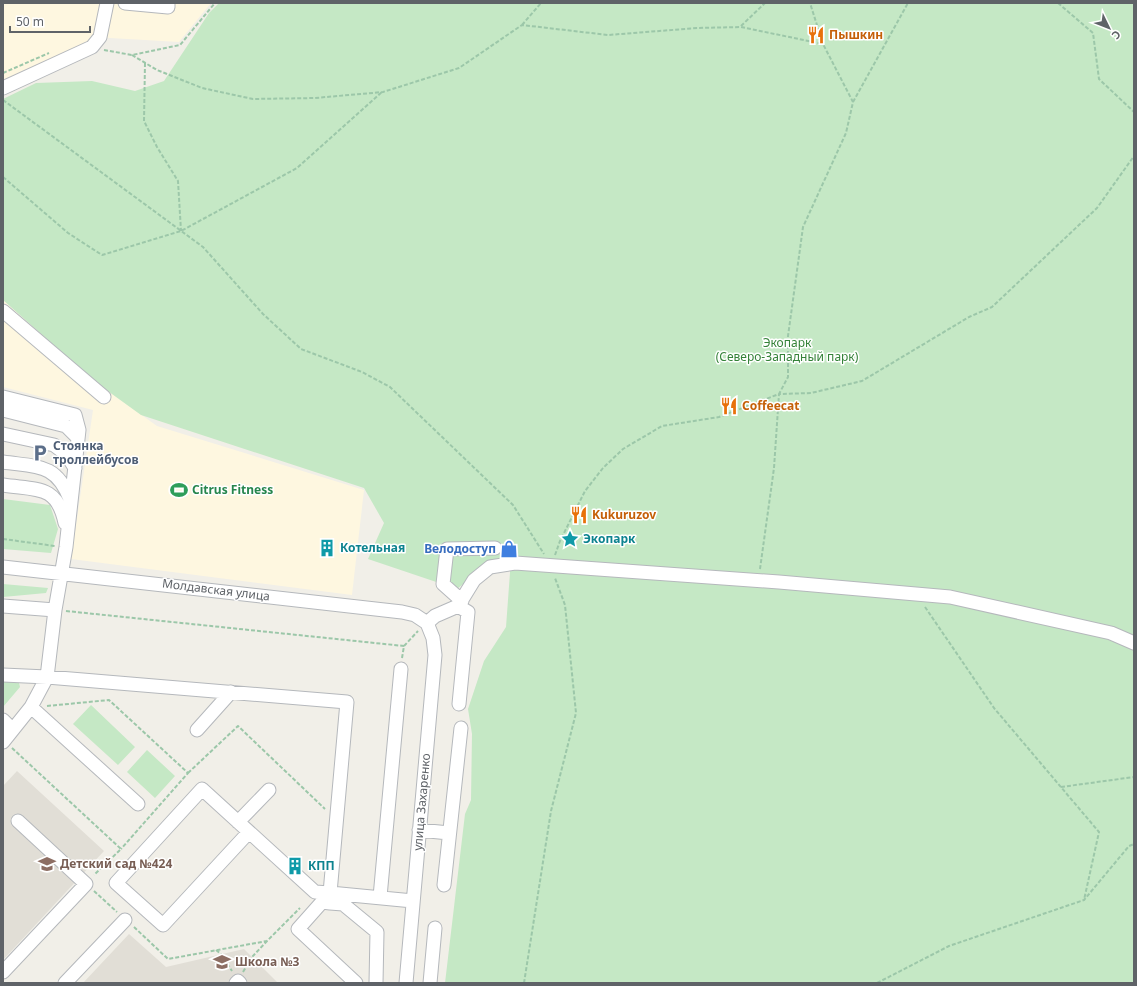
<svg xmlns="http://www.w3.org/2000/svg" width="1137" height="986" font-family="'Noto Sans',sans-serif">
<style>
.commercial{fill:#fef7e0}
.education{fill:#e1ded6}
.green{fill:#c5e8c5}
.lines{fill:none;stroke-linecap:round;stroke-linejoin:round}
.minor-casing{stroke:#b5b8bc;stroke-width:15}
.path{stroke:#9cc7a9;stroke-width:2;stroke-dasharray:4 2;stroke-linecap:butt}
.minor{stroke:#fff;stroke-width:13}
.labels{text-anchor:middle;stroke-width:3;stroke-linejoin:round;paint-order:stroke}
.food-label{font-size:12px;font-weight:bold;fill:#c56008;stroke:#fff;text-anchor:start}
.park-label{font-size:12px;fill:#348238;stroke:#fff}
.service-label{font-size:12px;font-weight:bold;fill:#4e5e75;stroke:#fff;text-anchor:start}
.leisure-label{font-size:12px;font-weight:bold;fill:#27864d;stroke:#fff;text-anchor:start}
.culture-label{font-size:12px;font-weight:bold;fill:#0d838f;stroke:#fff;text-anchor:start}
.shop-label{font-size:12px;font-weight:bold;fill:#366cbe;stroke:#fff;text-anchor:end}
.street-label{font-size:12px;fill:#5f6368;stroke:#fff}
.education-label{font-size:12px;font-weight:bold;fill:#785e54;stroke:#fff;text-anchor:start}
</style>
<rect width="100%" height="100%" fill="#f1efe8"/>
<path class="commercial" d="M3,3h208l-32,39 -86,-5 -12,11 -78,36z
M3,300l91,81 63,45 207,64 -12,105 -281,-36 22,-149 -90,-23z"/>
<path class="education" d="M17,771l87,80 -101,109v-174z
M129,934l37,33 78,-18 34,34h-195z"/>
<path class="green" d="M219,3h915v980h-689l20,-169 6,-14 1,-66 -4,-25 16,-48 22,-34 5,-68 -20,3 -34,27 -89,-30 16,-36 -20,-35 -223,-73 -47,-34 -91,-81v-201l33,-16 56,-2 43,10 29,-10 45,-68z
M3,499l47,6 8,24 -7,24 -48,-4z
M3,584l45,4 -2,5 -43,4z
M3,679h15l2,8 -17,20z
M91,705l44,42 -17,18 -45,-41z
M147,750l28,26 -20,22 -28,-26z"/>
<g class="lines">
<g class="minor-casing">
<path id="minor" d="M125,3l43,4v-4
M3,88l89,-41 8,-10 7,-34
M3,311l101,86
M3,397l72,18 4,15 -13,117 -11,63 -8,67 -16,30 -28,35
M3,410l63,16 12,12
M3,434l51,11 12,9 9,14
M3,462c34,5 53,1 67,37
M3,485c33,5 54,-1 62,38
M3,567l399,45 13,3 12,8
M462,601l-19,-17 4,-35 48,-1
M3,606l52,4
M458,606l10,6 -9,92
M427,623l8,-7 23,-10 16,-26 16,-13 25,-4 264,19 171,15 161,36 23,10
M3,675l44,2 300,25 -17,191 83,8
M31,707l107,97
M3,720l9,9
M197,730l34,-38
M238,822l31,-32
M419,830l30,3
M249,832l-86,93 -47,-42 86,-94 113,103 15,1v10l13,1 34,28 -1,51
M444,885l17,-157
M380,897l21,-228
M330,903l-8,-1 -24,27 58,54
M3,972l83,-88 -68,-63
M65,983l60,-63
M236,983l2,-2 2,2
M406,983l29,-328 -2,-17 -6,-15
M430,983l5,-55"/>
</g>
<path class="path" d="M1058,3l35,30 6,46 35,33
M522,25l19,-22
M741,26l24,-23
M104,50l28,5 48,-10 35,-42
M132,55l25,15 45,18 51,11 62,-1 68,-6 76,-24 63,-43 86,10 89,-7 44,-1 82,17
M145,63l-1,58 13,26 21,34 3,50
M3,73l46,-20
M3,100l200,147 60,67 38,35 61,23 28,15 123,118 31,49
M853,102l55,-99
M3,177l65,56 34,22 79,-24 116,-63 85,-76
M3,539l52,7
M555,555l5,-14 25,-50 18,-23 20,-19 39,-23 57,-9 60,-23 9,-17v-41l15,-109 43,-94 7,-31 -30,-58 -13,-41
M760,569l14,-101 5,-74 32,-1 51,-12 107,-64 23,-10 105,-99 37,-52
M925,607l69,101 105,124 -15,68
M66,611l338,35 -2,12
M404,646l14,-15
M47,706l62,-6 79,73 -67,76
M12,748l109,101 -27,26
M188,773l50,-47 87,83
M1061,787l73,-10
M94,891l23,21
M134,927l34,32 99,-18 33,-33
M216,950l5,4 11,17
M243,972l9,-15 15,-16
M524,983l27,-172 25,-98 -11,-108 -10,-27
M877,983l72,-37 135,-46 45,-54 5,-2"/>
<use href="#minor" class="minor"/>
</g>
<defs>
<g id="restaurant-bare" transform="scale(1.38)"><path d="M-5-6h1v4h1v-4h1v4h1v-4h1v5L-1.5 .5V6h-2V.5L-5-1ZM5-6V6H3V1.5H1.5Q1.5-4 5-6Z" fill="#e8710a" stroke="#fff" stroke-width="2.5" paint-order="stroke"/></g>
<g id="parking-bare" transform="scale(1.38)"><path d="M-3.5-5.5H1a3.5 3.5 0 0 1 0 7H-1V5.5H-3.5ZM-1-3.4V-.6H.8a1.4 1.4 0 0 0 0-2.8Z" fill="#5c6f8a" stroke="#fff" stroke-width="2.5" paint-order="stroke"/></g>
<g id="stadium-bare" transform="scale(1.38)"><path d="M0-5a6.5 5 0 1 0 0 10a6.5 5 0 1 0 0-10ZM-3.5-1.8h7v3.6h-7Z" fill="#2e9e5b" stroke="#fff" stroke-width="2.5" paint-order="stroke"/></g>
<g id="sight-bare" transform="scale(1.38)"><path d="M0-6L1.8-2.2L6-1.7L2.9 1.2L3.7 5.4L0 3.3L-3.7 5.4L-2.9 1.2L-6-1.7L-1.8-2.2Z" fill="#0f9aa8" stroke="#fff" stroke-width="2.5" paint-order="stroke"/></g>
<g id="building-bare" transform="scale(1.38)"><path d="M-4-6H4V6H1V3H-1V6H-4ZM-2.5-4.3h1.7v1.8h-1.7ZM.8-4.3h1.7v1.8H.8ZM-2.5-1h1.7V.8h-1.7ZM.8-1h1.7V.8H.8Z" fill="#0f9aa8" stroke="#fff" stroke-width="2.5" paint-order="stroke"/></g>
<g id="shop-bare" transform="scale(1.38)"><path d="M-5-2.5h2.3a2.7 3.5 0 0 1 5.4 0H5L5.5 6h-11ZM-1.5-2.5h3a1.5 2.3 0 0 0-3 0Z" fill="#3f7fe0" stroke="#fff" stroke-width="2.5" paint-order="stroke"/></g>
<g id="school-bare" transform="scale(1.38)"><path d="M0-5L7-2L0 1L-7-2ZM-4 1L0 2.5L4 1V4Q0 6-4 4Z" fill="#8d6e63" stroke="#fff" stroke-width="2.5" paint-order="stroke"/></g>
</defs>
<g fill-rule="evenodd">
<use href="#restaurant-bare" x="816" y="35"/>
<use href="#restaurant-bare" x="729" y="406"/>
<use href="#parking-bare" x="40" y="453"/>
<use href="#stadium-bare" x="179" y="490"/>
<use href="#restaurant-bare" x="579" y="515"/>
<use href="#sight-bare" x="570" y="539"/>
<use href="#building-bare" x="327" y="548"/>
<use href="#shop-bare" x="509" y="549"/>
<use href="#school-bare" x="47" y="864"/>
<use href="#building-bare" x="295" y="866"/>
<use href="#school-bare" x="222" y="962"/>
</g>
<g class="labels">
<g class="food-label">
<text x="829" y="39">Пышкин</text>
<text x="742" y="410">Coffeecat</text>
<text x="592" y="519">Kukuruzov</text>
</g>
<g class="park-label">
<text x="787" y="347">Экопарк<tspan x="787" dy="14">(Северо-Западный парк)</tspan></text>
</g>
<g class="service-label">
<text x="53" y="450">Стоянка<tspan x="53" dy="14">троллейбусов</tspan></text>
</g>
<g class="leisure-label">
<text x="192" y="494">Citrus Fitness</text>
</g>
<g class="culture-label">
<text x="583" y="543">Экопарк</text>
<text x="340" y="552">Котельная</text>
<text x="308" y="870">КПП</text>
</g>
<g class="shop-label">
<text x="496" y="553">Велодоступ</text>
</g>
<g class="street-label">
<text transform="translate(216 590) rotate(7)" y="4">Молдавская улица</text>
<text transform="translate(422 802) rotate(-85)" y="4">улица Захаренко</text>
</g>
<g class="education-label">
<text x="60" y="868">Детский сад №424</text>
<text x="235" y="966">Школа №3</text>
</g>
</g>
<rect width="1137" height="986" fill="none" stroke="#5f6368" stroke-width="8"/>
<g transform="translate(1109 28) rotate(133)" stroke="#ffffff" stroke-width="3" paint-order="stroke">
<path d="M0-3L7 15L0 10L-7 15Z" fill="#5f6368"/>
<text y="-6" font-size="11" font-weight="bold" text-anchor="middle" fill="#5f6368">С</text>
</g>
<path d="M10 26v6h80v-6" fill="none" stroke="#5f6368" stroke-width="2"/>
<text x="16" y="26" font-size="12" fill="#5f6368" stroke="#ffffff" stroke-width="3" paint-order="stroke">50 m</text>
</svg>
